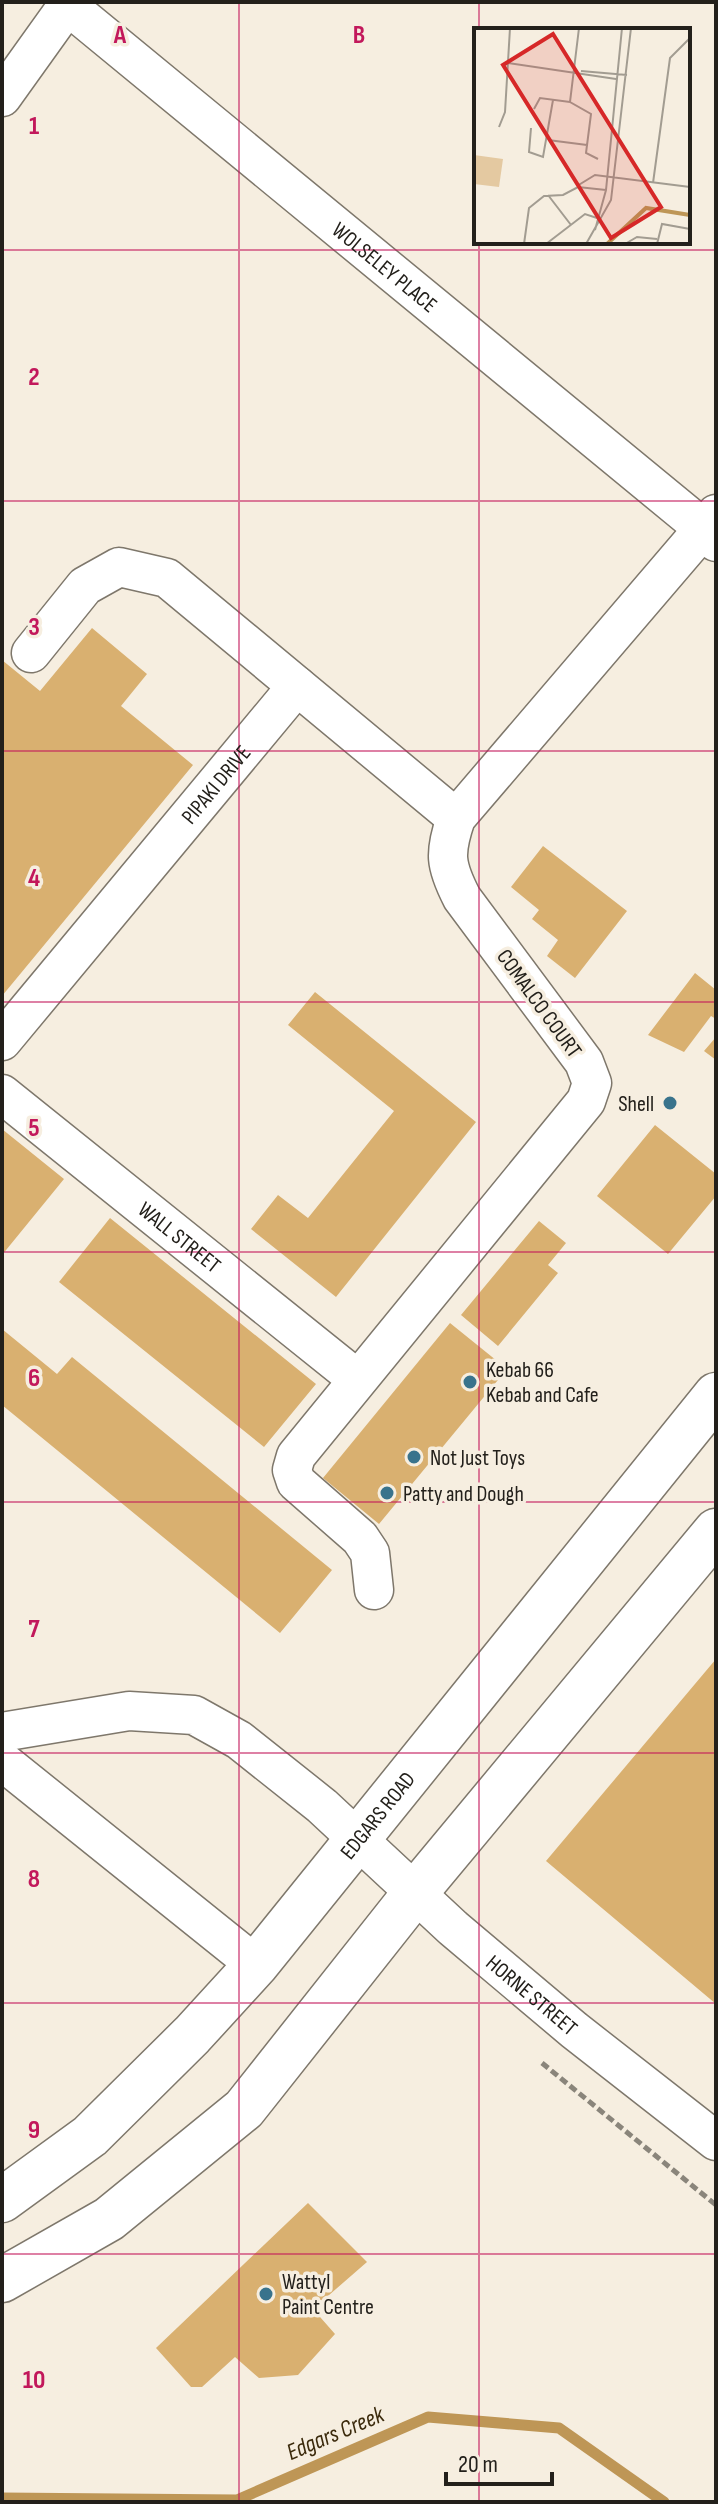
<svg xmlns="http://www.w3.org/2000/svg" width="718" height="2504" font-family="'Sofia Sans Condensed',sans-serif">
<style>
.lines{fill:none;stroke-linecap:round;stroke-linejoin:round}
.stream{stroke:#be9656;stroke-width:11}
.building{fill:#d9b070}
.minor-casing{stroke:#7e776b;stroke-width:41}
.major-casing{stroke:#7e776b;stroke-width:47}
.path{stroke:#8a857b;stroke-width:5;stroke-dasharray:8 4;stroke-linecap:butt}
.minor{stroke:#fff;stroke-width:38}
.major{stroke:#fff;stroke-width:44}
.grid{fill:none;stroke:#c2185b;stroke-width:2;stroke-opacity:0.55}
.poi-dot{fill:#39738c;stroke:#f6eee0;stroke-width:3}
.labels{text-anchor:middle;stroke-width:7;stroke-linejoin:round;paint-order:stroke}
.street-label{font-size:22px;fill:#23201b;stroke:#f6eee0}
.poi-label{font-size:22px;fill:#23201b;stroke:#f6eee0;text-anchor:start}
.water-label{font-size:24px;font-style:italic;fill:#3b2a0c;stroke:#f6eee0}
.inset-river{fill:none;stroke:#be9656;stroke-width:4}
.inset-road{fill:none;stroke:#a29c91;stroke-width:2}
.view{fill:#d62828;fill-opacity:0.15;stroke:#d62828;stroke-width:4}
.inset-edge{fill:none;stroke:#23201b;stroke-width:4}
.grid-label{font-size:26px;text-anchor:middle;font-weight:bold;fill:#c2185b;stroke:#f6eee0;stroke-width:7;stroke-linejoin:round;paint-order:stroke}
</style>
<rect width="100%" height="100%" fill="#f6eee0"/>
<g class="lines">
<path class="stream" d="M2,2498l235,2 191,-83 131,11 105,74"/>
</g>
<path class="building" d="M92,628l55,46 -26,32 72,59 -191,231v-336l38,31z
M543,846l84,65 -52,67 -28,-22 11,-16 -26,-21 7,-9 -28,-23z
M695,973l21,17v29l-5,-3 -27,36 -36,-17z
M315,992l161,130 -140,175 -85,-68 27,-34 30,23 86,-107 -106,-86z
M716,1037v23l-12,-9z
M655,1125l61,49v22l-48,58 -71,-58z
M2,1129l62,50 -62,76z
M110,1218l206,166 -52,63 -205,-165z
M539,1221l27,22 -18,22 10,8 -60,73 -37,-31z
M450,1323l57,46 -128,155 -56,-46z
M2,1329l55,45 15,-17 260,213 -52,63 -278,-228z
M716,1659v345l-170,-143z
M308,2203l59,59 -54,47 22,25 -37,41 -39,3 -24,-21 -33,30h-11l-35,-39z"/>
<g class="lines">
<g class="minor-casing">
<g id="minor">
<path id="s1" d="M67,5l637,524 12,13"/>
<path d="M2,97l68,-95"/>
<path d="M31,653l54,-67 34,-19 48,11 289,240"/>
<path id="s2" d="M2,1041l295,-355"/>
<path id="s3" d="M2,1094l355,285"/>
<path d="M374,1590l-4,-37 -10,-15 -64,-56 -4,-12 4,-14 290,-355 6,-18 -8,-21 -122,-164c-17,-33 -18,-45 -6,-80l260,-304"/>
<path id="s4" d="M2,1732l127,-21 65,4 45,25 83,66 131,122 121,102 142,111"/>
<path d="M2,1761l254,204"/>
</g>
</g>
<g class="major-casing">
<g id="major">
<path id="s5" d="M2,2200l88,-64 102,-101 64,-70 460,-570"/>
<path d="M2,2280l107,-61 135,-110 171,-216 301,-362"/>
</g>
</g>
<path class="path" d="M542,2063l174,142"/>
<use href="#minor" class="minor"/>
<use href="#major" class="major"/>
</g>
<path class="grid" d="M239,2v2500M479,2v28M479,242v2260M2,250h714M2,501h714M2,751h714M2,1002h714M2,1252h714M2,1502h714M2,1753h714M2,2003h714M2,2254h714"/>
<g class="poi-dot">
<circle cx="670" cy="1103" r="8"/>
<circle cx="470" cy="1382" r="8"/>
<circle cx="414" cy="1457" r="8"/>
<circle cx="387" cy="1493" r="8"/>
<circle cx="266" cy="2294" r="8"/>
</g>
<g class="labels">
<g class="street-label">
<text dy="8" stroke="none"><textPath href="#s1" startOffset="412">WOLSELEY PLACE</textPath></text>
<text dy="8" stroke="none"><textPath href="#s2" startOffset="334">PIPAKI DRIVE</textPath></text>
<text transform="translate(540 1003) rotate(54)" y="8">COMALCO COURT</text>
<text dy="8" stroke="none"><textPath href="#s3" startOffset="228">WALL STREET</textPath></text>
<text dy="8" stroke="none"><textPath href="#s5" startOffset="540">EDGARS ROAD</textPath></text>
<text dy="8" stroke="none"><textPath href="#s4" startOffset="634">HORNE STREET</textPath></text>
</g>
<g class="poi-label">
<text x="654" y="1111" text-anchor="end">Shell</text>
<text x="486" y="1377">Kebab 66<tspan x="486" dy="25">Kebab and Cafe</tspan></text>
<text x="430" y="1465">Not Just Toys</text>
<text x="403" y="1501">Patty and Dough</text>
<text x="282" y="2289">Wattyl<tspan x="282" dy="25">Paint Centre</tspan></text>
</g>
<g class="water-label">
<text transform="translate(335 2433) rotate(-23)" y="8">Edgars Creek</text>
</g>
</g>
<g transform="translate(474 28)">
<rect width="216" height="216" fill="#f6eee0"/>
<path d="M0,127l29,4 -4,28 -25,-3z" fill="#e4c9a1"/>
<path class="inset-river" d="M133,216l39,-36 44,7"/>
<path class="inset-road" d="M105,0l-9,74 21,12 -5,39 12,6M34,35l108,16M107,43l46,4M60,81l6,-11 30,4M25,99l6,-15 5,-84M57,100l-2,24 14,5 10,-57M74,112l39,5M179,155l17,-125 20,-20M103,158l18,-11 95,12M74,167l23,30M121,202l11,-40 16,-162M50,216l5,-36 15,-12 19,-1 15,-8 28,3M72,216l39,-30 12,4M112,216l25,-44 20,-172M151,216l12,-7 20,2M183,216l5,-20 28,5"/>
<path class="view" d="M79,6l108,173 -50,31 -108,-173z"/>
<rect width="216" height="216" class="inset-edge"/>
</g>
<g class="grid-label">
<text x="120" y="43">A</text>
<text x="359" y="43">B</text>
<text x="34" y="134">1</text>
<text x="34" y="385">2</text>
<text x="34" y="635">3</text>
<text x="34" y="886">4</text>
<text x="34" y="1136">5</text>
<text x="34" y="1386">6</text>
<text x="34" y="1637">7</text>
<text x="34" y="1887">8</text>
<text x="34" y="2138">9</text>
<text x="34" y="2388">10</text>
</g>
<rect width="718" height="2504" fill="none" stroke="#23201b" stroke-width="8"/>
<path d="M446 2472v12h106v-12" fill="none" stroke="#23201b" stroke-width="4"/>
<text x="458" y="2472" font-size="24" fill="#23201b" stroke="#f6eee0" stroke-width="6" paint-order="stroke">20 m</text>
</svg>
